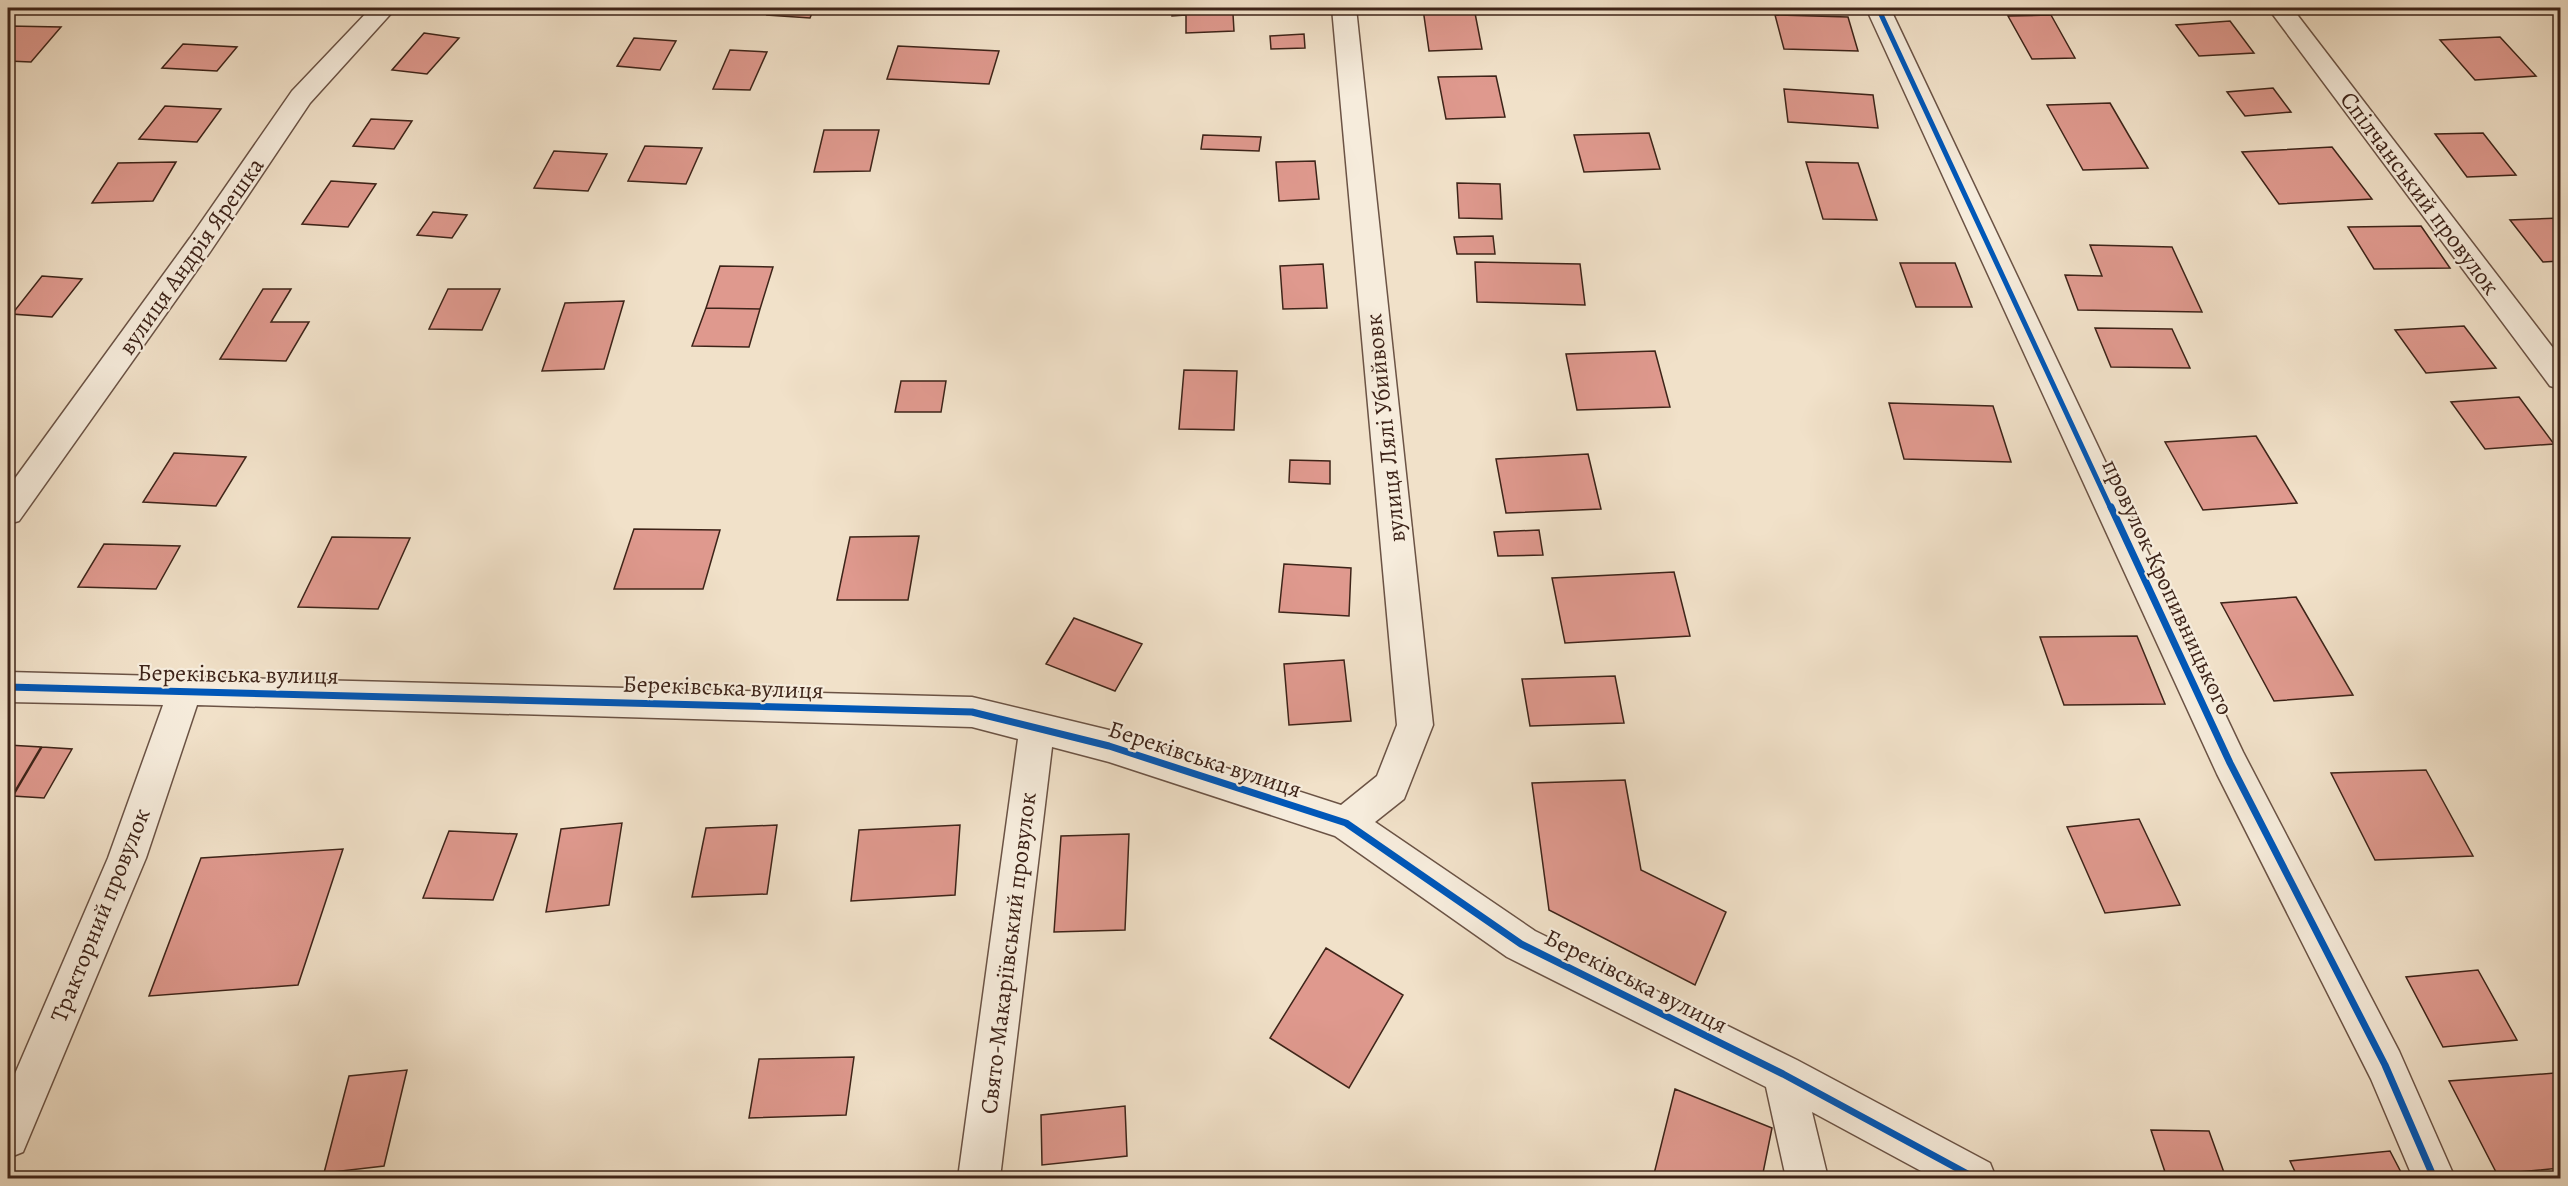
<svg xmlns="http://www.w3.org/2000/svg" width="2568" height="1186" font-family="Alegreya,serif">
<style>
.building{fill:#df998e;stroke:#3e2419;stroke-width:1.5}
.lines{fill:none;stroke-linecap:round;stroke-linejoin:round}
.street-casing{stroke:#6b5345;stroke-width:3}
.street{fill:#f6ecdc;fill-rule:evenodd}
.cycleway-far1-casing{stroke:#f6ecdc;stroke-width:8}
.cycleway-casing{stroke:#f6ecdc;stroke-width:10}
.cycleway-far1{stroke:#0057b8;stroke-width:5}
.cycleway{stroke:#0057b8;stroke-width:7}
.labels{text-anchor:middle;stroke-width:4.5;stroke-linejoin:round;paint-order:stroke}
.street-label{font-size:24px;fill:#3e2419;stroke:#f6ecdc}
</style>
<rect width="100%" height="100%" fill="#f1e1c9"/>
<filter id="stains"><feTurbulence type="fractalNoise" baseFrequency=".00333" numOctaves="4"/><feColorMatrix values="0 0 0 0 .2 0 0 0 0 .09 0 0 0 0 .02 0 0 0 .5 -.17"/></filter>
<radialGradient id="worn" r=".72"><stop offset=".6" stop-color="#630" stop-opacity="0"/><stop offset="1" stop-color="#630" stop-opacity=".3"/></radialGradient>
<path class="building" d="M771,8h43l-4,10 -43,-3z
M1172,8h72v5l-11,1 1,17 -48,2v-18l-14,1z
M1474,8l8,41 -53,2 -6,-42z
M1775,15l73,2 10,34 -74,-2z
M2051,15l24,43 -43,1 -24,-43z
M2230,21l24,32 -55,3 -23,-31z
M8,26l53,1 -30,35 -23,-1z
M424,33l35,5 -32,36 -35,-4z
M1304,34l1,14 -34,1 -1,-13z
M2500,37l36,39 -61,4 -35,-40z
M634,38l42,3 -16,29 -43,-4z
M183,44l54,3 -20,24 -55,-3z
M898,46l101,5 -10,33 -102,-5z
M730,50l37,2 -17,38 -37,-1z
M1496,76l9,41 -59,2 -8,-42z
M2273,88l18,24 -46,4 -18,-24z
M1784,89l89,6 5,33 -90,-6z
M2110,103l18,31 20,34 -65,2 -36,-65z
M165,106l56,3 -24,33 -58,-3z
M371,119l41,2 -18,28 -41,-3z
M824,130h55l-9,41 -56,1z
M1649,133l11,36 -76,3 -10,-37z
M2483,133l33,42 -49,2 -32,-43z
M1203,135l58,2 -2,14 -58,-2z
M645,146l57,2 -16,36 -58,-3z
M2332,147l40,52 -93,5 -37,-52z
M554,151l53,3 -19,37 -54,-3z
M1315,161l4,38 -40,2 -3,-39z
M176,162l-23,39 -61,2 26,-40z
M1806,162l52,1 19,57 -54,-1z
M331,181l45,3 -28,43 -46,-3z
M1457,183l43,1 2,35 -43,-1z
M433,212l34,3 -15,23 -35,-3z
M2560,218v43l-17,1 -33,-42z
M2421,226l29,42 -76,1 -26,-42z
M1493,236l2,18h-38l-3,-17z
M2090,245l82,2 30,65 -124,-2 -13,-35 37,1z
M1475,262l105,2 5,41 -108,-3z
M1900,263h55l17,44h-56z
M1323,264l4,44 -44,1 -3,-43z
M720,266l53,1 -13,42 -54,-1z
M42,276l40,3 -30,38 -40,-3z
M263,289h28l-20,33h38l-23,39 -66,-2z
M448,289h52l-18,41 -53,-1z
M624,301l-20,68 -62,2 23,-68z
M706,308l54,1 -11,38 -57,-1z
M2464,326l32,42 -70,5 -31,-43z
M2095,328l77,1 18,39 -79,-1z
M1655,351l15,56 -93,3 -11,-56z
M1184,370l53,1 -3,59 -55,-1z
M901,381h45l-5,31h-46z
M2519,397l35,47 -69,5 -34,-47z
M1889,403l104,3 18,56 -107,-3z
M2256,436l41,67 -94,7 -38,-68z
M174,453l72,4 -30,49 -73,-4z
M1588,454l13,55 -95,4 -10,-54z
M1290,460l40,1v23l-41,-2z
M634,529l86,1 -17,59h-89z
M1539,530l4,25 -45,1 -4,-24z
M919,536l-11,64h-71l13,-63z
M332,537l78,1 -32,71 -80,-2z
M104,544l76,2 -24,43 -78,-2z
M1284,564l67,4 -2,48 -70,-4z
M1674,572l16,64 -125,7 -13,-65z
M2296,597l57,98 -79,6 -53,-98z
M1074,618l68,26 -27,47 -69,-27z
M2137,636l28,68 -101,1 -24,-68z
M1344,660l7,61 -62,4 -5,-61z
M1615,676l9,47 -94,3 -8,-47z
M8,745l33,2 -29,49 -4,-1z
M42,747l30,2 -28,49 -31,-2z
M2426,770l47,86 -98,4 -44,-87z
M1625,780l16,90 85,42 -31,73 -146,-75 -17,-127z
M2139,819l41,86 -75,8 -38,-86z
M622,823l-13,82 -63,7 15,-83z
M777,825l-10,69 -75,3 14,-69z
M960,825l-5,70 -104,6 8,-71z
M449,831l68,3 -24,66 -70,-2z
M1129,834l-4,96 -71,2 7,-96z
M343,849l-45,136 -149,11 52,-138z
M1326,948l77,47 -54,93 -79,-50z
M2478,970l39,70 -74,7 -37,-70z
M854,1057l-8,58 -97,3 10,-59z
M407,1070l-23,96 -60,7 25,-97z
M2555,1073l5,10v85l-63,6 -48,-93z
M1675,1089l97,39 -10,50h-109z
M1125,1106l2,50 -85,9 -1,-50z
M2151,1130l58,1 17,47h-59z
M2390,1151l14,27h-106l-8,-17z"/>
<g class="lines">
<g class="street-casing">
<path id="street" d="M371,8h25l-86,95 -100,149 -191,269 -11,3v-36l182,-250 102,-147z
M1332,8h24l77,717 -29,74 -29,23 160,109 262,129 193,103 6,15h-62l-122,-66 16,66h-42l-20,-91 -259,-130 -172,-121 -226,-74 -57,-15 -52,431h-42l60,-439 -46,-12 -775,-22 -51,153 -123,294 -15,6v-68l100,-232 55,-153 -155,-3v-30l964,25 137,33 232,75 36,-29 20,-51z
M1866,8h24l353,744 156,299 56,127h-42l-42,-99 -154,-305z
M2268,8h24l268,349v32l-10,-3z"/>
</g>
<use href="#street" class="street"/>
<g class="cycleway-far1-casing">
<path id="cycleway-far1" d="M1878,8l233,501"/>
</g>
<g class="cycleway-casing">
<path id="cycleway" d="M2111,507l119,256 155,302 49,113
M8,687l964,25 137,34 237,77 175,121 262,130 192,104"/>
</g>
<use href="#cycleway-far1" class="cycleway-far1"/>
<use href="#cycleway" class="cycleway"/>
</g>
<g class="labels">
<g class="street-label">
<text transform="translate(2420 193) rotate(53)" y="8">Спілчанський провулок</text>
<text transform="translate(191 256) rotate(-55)" y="8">вулиця Андрія Ярешка</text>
<text transform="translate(1385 428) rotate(-96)" y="8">вулиця Лялі Убийвовк</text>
<text transform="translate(2168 587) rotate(65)" y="8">провулок Кропивницького</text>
<text transform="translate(238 674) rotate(1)" y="8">Береківська вулиця</text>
<text transform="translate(723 687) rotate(2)" y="8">Береківська вулиця</text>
<text transform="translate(1205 759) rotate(18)" y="8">Береківська вулиця</text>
<text transform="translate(100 915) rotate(-68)" y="8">Тракторний провулок</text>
<text transform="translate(1008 953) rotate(-83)" y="8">Свято-Макаріївський провулок</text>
<text transform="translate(1636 981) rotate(27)" y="8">Береківська вулиця</text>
</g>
</g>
<rect width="2568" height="1186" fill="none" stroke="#f1e1c9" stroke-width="30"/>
<rect x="9" y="9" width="2550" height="1168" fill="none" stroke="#3e2419" stroke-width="3"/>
<rect x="15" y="15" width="2538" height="1156" fill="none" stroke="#3e2419" stroke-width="1.5"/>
<rect width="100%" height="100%" filter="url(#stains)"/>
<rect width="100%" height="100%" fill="url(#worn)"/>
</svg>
